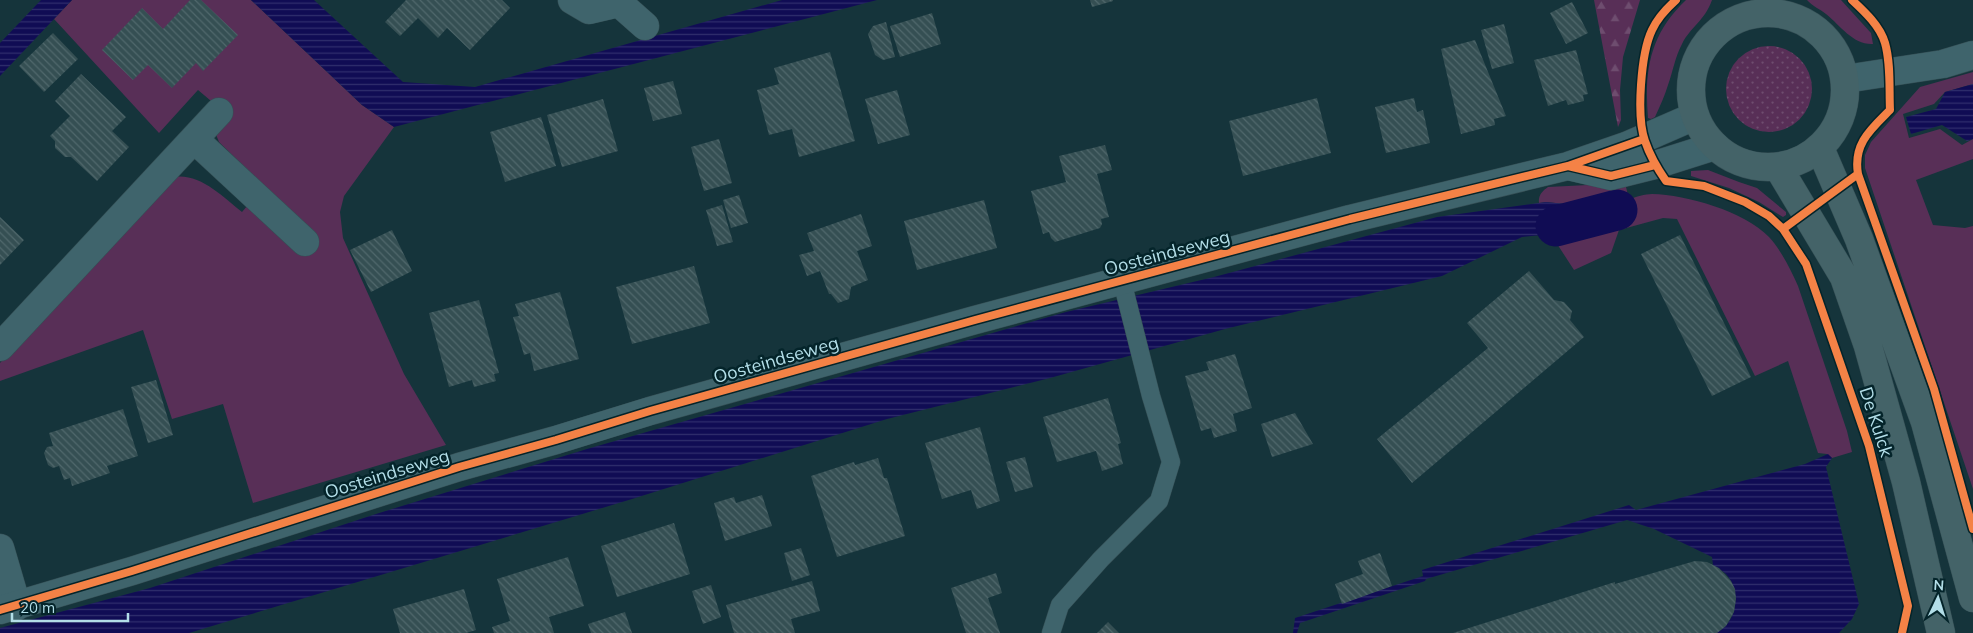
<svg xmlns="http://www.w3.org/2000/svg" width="1973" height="633" font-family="Mulish,sans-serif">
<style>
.grass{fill:#582f57}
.forest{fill:url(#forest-firs)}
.garden{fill:url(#garden-dots)}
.water{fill:url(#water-rules)}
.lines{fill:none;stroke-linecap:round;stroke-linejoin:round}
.canal{stroke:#100c54;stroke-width:41}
.building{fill:url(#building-back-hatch)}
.service-casing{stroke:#354f55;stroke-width:19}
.minor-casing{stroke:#354f55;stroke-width:29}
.tertiary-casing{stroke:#354f55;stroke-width:29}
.secondary-casing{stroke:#354f55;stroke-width:29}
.service{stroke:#3f646c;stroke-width:18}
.minor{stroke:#3f646c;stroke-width:28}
.tertiary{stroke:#3f646c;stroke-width:28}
.secondary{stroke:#446368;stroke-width:28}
.cycleway-casing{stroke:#04242a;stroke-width:11}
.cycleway{stroke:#f48246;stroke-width:8}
.labels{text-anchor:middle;stroke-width:5;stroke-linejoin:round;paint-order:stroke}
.street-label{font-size:18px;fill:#b3dee8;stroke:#04242a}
</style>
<defs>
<pattern id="forest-firs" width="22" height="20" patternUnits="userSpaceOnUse" patternTransform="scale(1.25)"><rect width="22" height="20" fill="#582f57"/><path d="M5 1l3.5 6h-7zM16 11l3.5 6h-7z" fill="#6e4d6f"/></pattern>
<pattern id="garden-dots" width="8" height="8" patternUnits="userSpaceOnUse" patternTransform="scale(1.25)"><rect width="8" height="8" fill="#582f57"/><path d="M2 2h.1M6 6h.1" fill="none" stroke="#6e4d6f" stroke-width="1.8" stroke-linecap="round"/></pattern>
<pattern id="water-rules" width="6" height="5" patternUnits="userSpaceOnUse" patternTransform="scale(1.25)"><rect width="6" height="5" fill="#100c54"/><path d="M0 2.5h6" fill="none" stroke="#302f6d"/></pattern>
<pattern id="building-back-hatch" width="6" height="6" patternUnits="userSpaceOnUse" patternTransform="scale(1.25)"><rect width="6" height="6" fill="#354f53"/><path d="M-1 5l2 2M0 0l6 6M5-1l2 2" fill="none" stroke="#50686c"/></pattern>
</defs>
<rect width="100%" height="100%" fill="#15343b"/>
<path class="grass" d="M72,0h179l111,105 32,22 -50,69 -4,16 3,26 61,136 42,71 -193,58 -30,-99 -51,15 -29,-89 -143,51v-18l166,-184c29,-11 55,16 76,33l22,-26 -45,-44 -4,-10 8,-21 -25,-21 -39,43 -105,-114z
M1686,0h26c-8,22 -21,26 -30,44 -7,13 -9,27 -14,41 -3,10 -8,21 -13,32l-4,2 -3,-1c-4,-48 2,-84 38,-118z
M1807,0h34l30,33 2,11c-20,1 -32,-18 -47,-30 -6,-5 -14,-8 -19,-14z
M1973,72v12l-28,8 -11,12 -31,10 6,24 31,-9 22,16 11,-6v20l-57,21 17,45 32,3 8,-2v263l-108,-321v-13l6,-13 49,-55z
M1708,170l31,12 18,6 29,24v3l-3,2 -24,-15 -30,-14 -38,-12v-5z
M1588,185l38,2 3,12c7,-2 16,-5 23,-5 35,1 92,17 117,43 12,13 22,33 29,49l49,145 5,21 -20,6 -5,-4 -9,-1 -30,-92 -33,15 -78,-157 -14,-1 -44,12 -8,23 -37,17 -24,-37 22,-1 7,-9 33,-9 -5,-17 -32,8 -29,-3 -7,1c-1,-7 3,-12 9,-16z"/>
<path class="forest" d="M1594,0h46l-17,57 -3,33 1,30 -3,7z"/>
<path class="garden" d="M1726 89a43 43 0 1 1 86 0a43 43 0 1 1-86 0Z"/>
<path class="water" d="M41,0h31l-72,76v-33z
M251,0h63l89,82 72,5 307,-87h95l-483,127 -32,-22z
M1973,84v55l-6,2 -25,-16 -31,9 -5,-17 30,-8 9,-17z
M1607,197l5,17 -33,9 -7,9 -50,5 -80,39 -217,53 -175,49 -163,41 -255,80 -443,134h-189v-5l150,-40 226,-74 211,-65 479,-137 148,-35 223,-60 109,-15 29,3z
M1828,454l4,4 -6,9 33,137 -7,15 -13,14h-123c21,-10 26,-41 10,-59 -3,-3 -9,-6 -13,-9l-1,-8 -58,-28 -27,-9 -201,59 -1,2 -125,42 -3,10h-4l2,-15 128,-42 -1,-6 207,-65 7,5 169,-46z"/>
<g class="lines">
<path class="canal" d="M1556,226l61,-16"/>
</g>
<path class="building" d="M190,0h11l37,35 -35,36 -7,-8 -24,25 -24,-23 -15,15 -31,-30 40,-42 21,21z
M406,0h96l8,8 -40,42 -23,-22 -9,10 -20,-20 -18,18 -15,-14z
M1090,0h23v1l-21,6z
M1572,2l16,31 -22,11 -16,-31z
M932,13l9,31 -41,13 -10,-31z
M886,22l9,35 -12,3 -8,-5 -7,-21 5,-8z
M1504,24l10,39 -22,6 -11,-39z
M53,33l25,26 -34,33 -25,-26z
M1475,40l31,76 -12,3 1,6 -34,9 -20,-85z
M1576,50l12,44 -5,1 1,6 -16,4 -2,-5 -18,6 -14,-46z
M830,52l25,89 -56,16 -7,-28 -23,6 -12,-45 22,-6 -5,-16z
M81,74l45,43 -14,14 17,16 -32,34 -26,-24h-6l-10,-9v-7l-5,-5 20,-20 -15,-15z
M673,81l9,33 -29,7 -9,-33z
M897,90l13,45 -32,9 -13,-45z
M1317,98l14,55 -88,23 -14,-55z
M1414,98l3,14 6,-2 7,33 -44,10 -11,-46z
M603,99l15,52 -56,16 -15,-52z
M541,117l15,49 -51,16 -15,-50z
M719,139l13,44 -28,8 -13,-44z
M1105,145l7,25 -15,4 12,43 -8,2 1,5 -2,4 -45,14 -4,-4 -2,-6 -6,2 -12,-43 35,-9 -7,-26z
M739,195l9,28 -17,5 -8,-28z
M984,200l13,48 -80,22 -13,-49z
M722,205l11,37 -16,4 -11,-36z
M861,214l11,32 -15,5 11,29 -17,7 -2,12 -11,4 -7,-9h-2l-9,-23 -13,5 -8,-21 15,-4 -7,-18z
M0,217l24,23 -24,25z
M392,230l20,41 -41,21 -21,-42z
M1680,235l71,142 -39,19 -71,-142z
M694,266l16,57 -78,21 -16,-57z
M1529,271l25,29 10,2 8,9 -2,9 14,17 -172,146 -35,-44 111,-91 -21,-25z
M560,292l19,67 -45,12 -4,-18 -6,2 -11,-38 6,-1 -4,-12z
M479,300l20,73 -5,1 2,7 -22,6 -2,-7 -23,7 -20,-74z
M1235,354l17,54 -19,6 4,17 -23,7 -3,-10 -10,3 -16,-55 24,-6 -3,-8z
M156,380l17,55 -25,8 -17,-56z
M1108,398l13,45 -3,1 5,20 -21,7 -6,-20 -39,11 -14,-45z
M123,409l15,47 -31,10 3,7 -38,13 -2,-8 -6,2 -5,-14 -6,2 -5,-3 -4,-12 3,-6 6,-1 -4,-13z
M1295,413l18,31 -41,13 -11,-33z
M980,427l20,74 -23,8 -6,-19 -29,9 -17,-56z
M1025,457l8,30 -18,5 -9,-30z
M878,458l6,20h3l18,58 -68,21 -26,-81 43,-14 1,3z
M762,495l10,31 -47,15 -11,-38 20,-6 2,6z
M674,523l16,51 -73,23 -16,-51z
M801,548l9,27 -18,6 -8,-28z
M1380,553l12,33 -50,18 -7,-20 28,-10 -5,-13z
M568,557l16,49 -35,11 5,16h-60l-2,-6 18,-6 -13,-42z
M1695,561l12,1 12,6 12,13 4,8 1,10 -2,13 -8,14 -9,7h-264l162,-51v2z
M996,573l6,20 -14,5 12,35h-34l-15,-45z
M812,581l8,30 -29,8 4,14h-61l-8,-28z
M711,585l10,32 -18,7 -11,-33z
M464,589l12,41 -10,3h-66l-7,-24z
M625,612l7,21h-41l-3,-9z
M1108,622l11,11h-22z"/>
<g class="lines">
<g class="service-casing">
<path id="service" d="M1051,633l9,-28 41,-46 58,-58 12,-39 -20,-66 -29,-115"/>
</g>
<g class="minor-casing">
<path id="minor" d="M572,0l17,10 30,-7 26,23
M1845,79l98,-15 30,-9
M194,139l111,103
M0,347l219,-235
M0,548l17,58"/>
</g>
<g class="tertiary-casing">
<path id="tertiary" d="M1568,166l43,10 44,-11 60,-19
M0,610l132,-39 327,-104 97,-27 94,-29 325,-91 375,-101 218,-53 58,-20 69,-30"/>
</g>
<g class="secondary-casing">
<path id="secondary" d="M1691 90a77 77 0 1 1 154 0a77 77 0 1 1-154 0Z
M1820,148l39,91 66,183 48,176
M1778,167l66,110 24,69 38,136 35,151"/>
</g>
<use href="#service" class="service"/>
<use href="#minor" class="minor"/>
<use href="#tertiary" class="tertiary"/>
<use href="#secondary" class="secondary"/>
<g class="cycleway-casing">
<path id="cycleway" d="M1676,0c-9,8 -19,19 -24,30 -11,23 -16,86 -7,111 5,15 12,27 21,40l38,5 41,16 24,14 14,13 23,35 63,182 39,160 -6,27
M1852,0c13,12 28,26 33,43 6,21 4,46 5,67 -20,20 -37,34 -32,64l76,215 39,140
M1568,166l43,10 44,-11
M1783,229l75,-55
M0,610l132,-39 327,-104 97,-27 94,-29 325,-91 375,-101 218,-53 76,-27"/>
</g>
<use href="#cycleway" class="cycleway"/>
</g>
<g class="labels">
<g class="street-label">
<text transform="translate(1167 253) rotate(-15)" y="6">Oosteindseweg</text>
<text transform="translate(776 360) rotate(-16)" y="6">Oosteindseweg</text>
<text transform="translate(1876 422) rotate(72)" y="6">De Kulck</text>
<text transform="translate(387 474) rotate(-17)" y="6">Oosteindseweg</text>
</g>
</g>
<g transform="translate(1938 598) rotate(4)" stroke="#04242a" stroke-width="4" paint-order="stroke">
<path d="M0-4L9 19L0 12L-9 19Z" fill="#b3dee8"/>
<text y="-8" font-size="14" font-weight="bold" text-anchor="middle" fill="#b3dee8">N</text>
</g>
<path d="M12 613v8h116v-8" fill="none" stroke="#b3dee8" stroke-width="2.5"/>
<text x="20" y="613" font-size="15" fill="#b3dee8" stroke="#04242a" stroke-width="4" paint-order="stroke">20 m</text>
</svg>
